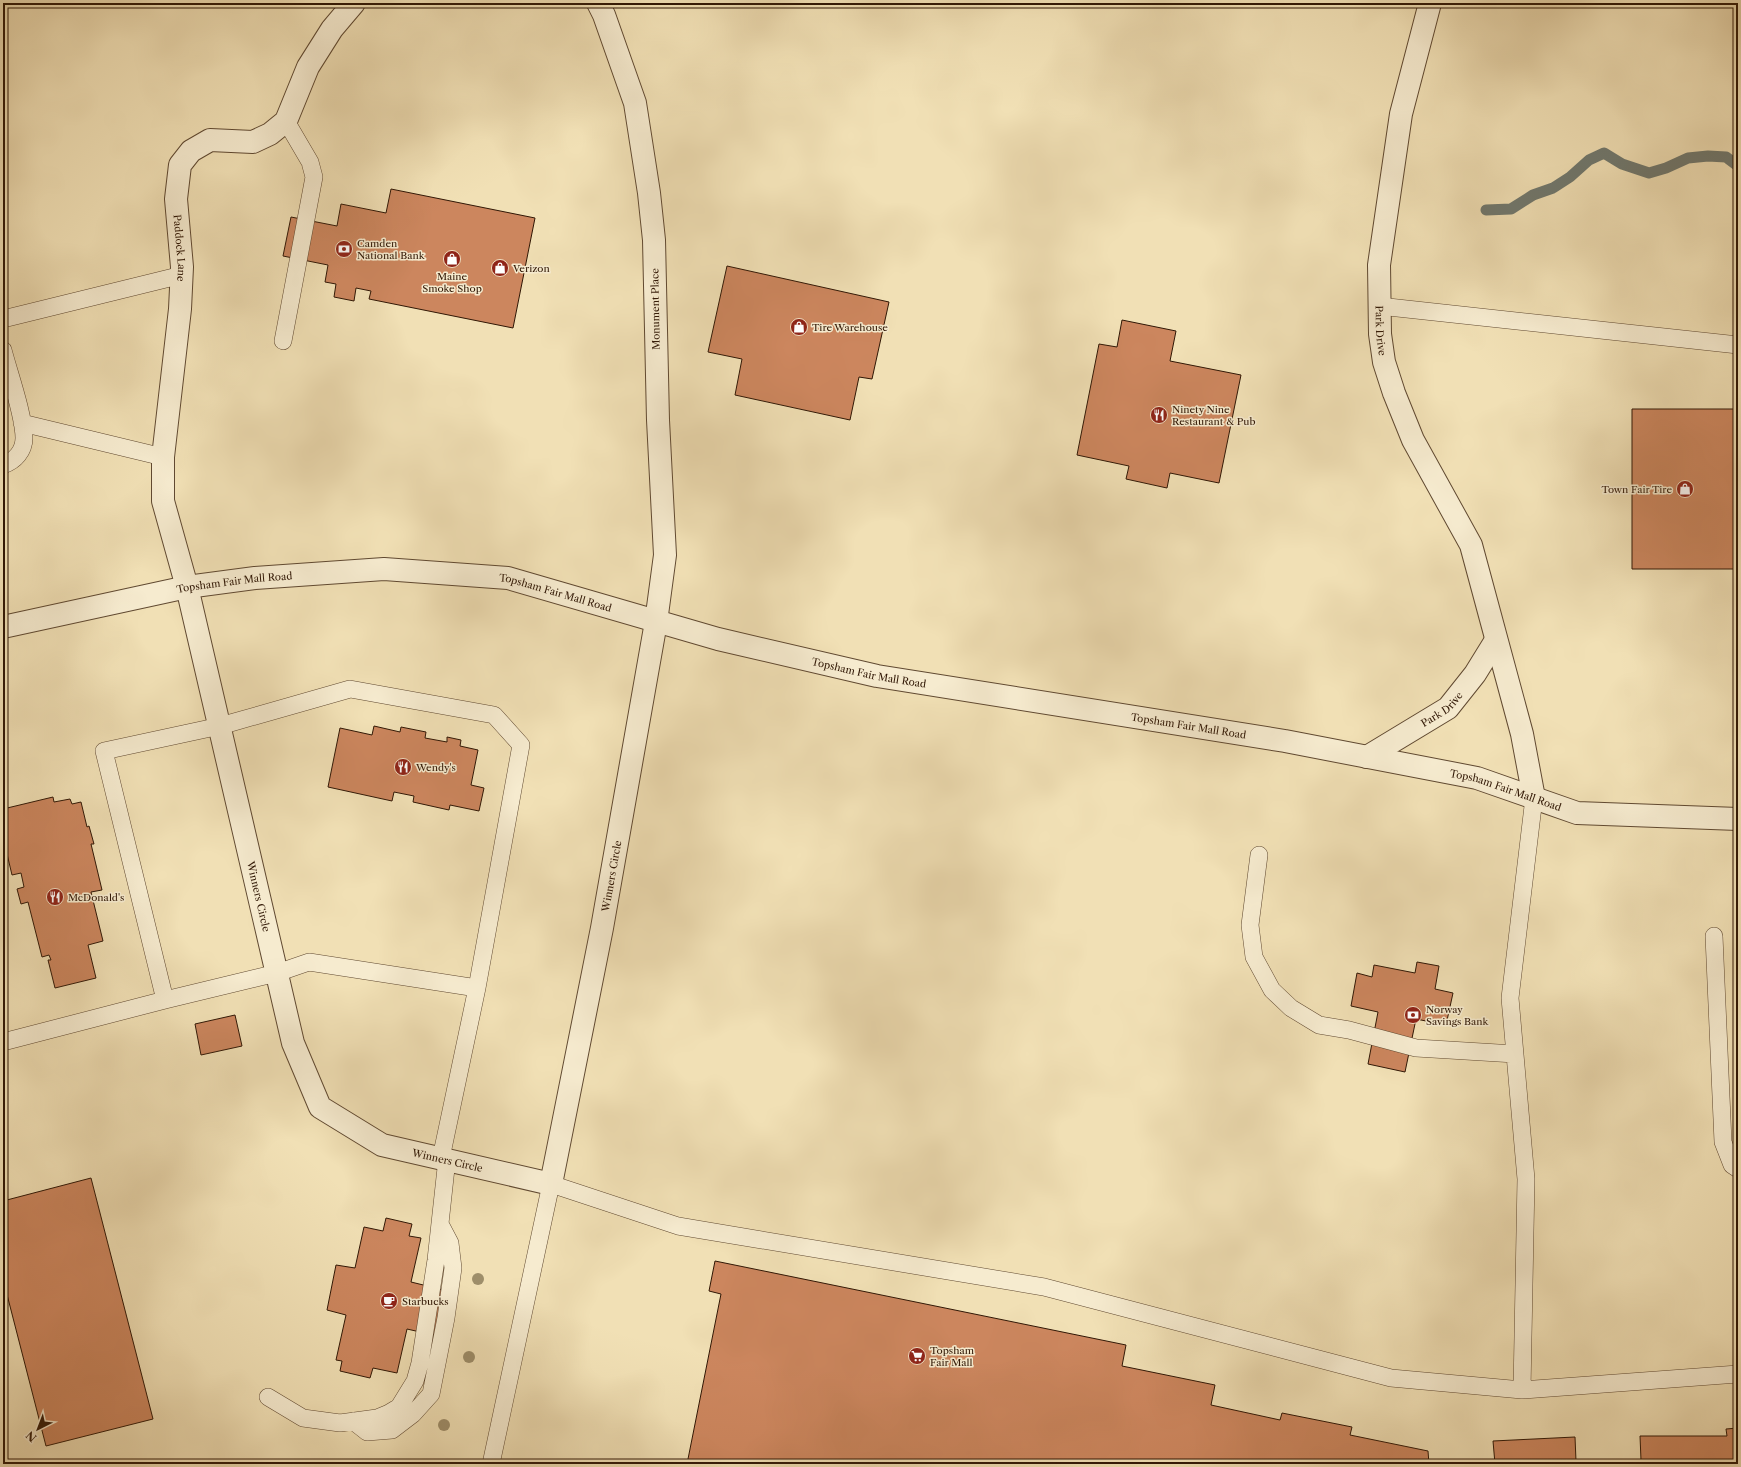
<svg xmlns="http://www.w3.org/2000/svg" width="1741" height="1467" font-family="'Libre Caslon Text',serif">
<style>
.lines{fill:none;stroke-linecap:round;stroke-linejoin:round}
.stream{stroke:#71796f;stroke-width:11}
.building{fill:#cc865e;stroke:#301705}
.lane-casing{stroke:#604931;stroke-width:18}
.street-casing{stroke:#604931;stroke-width:24}
.lane{stroke:#f6ebcf;stroke-width:17}
.street{stroke:#f6ebcf;stroke-width:22}
.tree{fill:#9e8e6a}
.labels{text-anchor:middle;stroke-width:3;stroke-linejoin:round;paint-order:stroke}
.poi-label{font-size:10px;fill:#301705;stroke:#f6ebcf;text-anchor:start}
.street-label{font-size:10px;fill:#301705;stroke:#f6ebcf}
</style>
<rect width="100%" height="100%" fill="#f1e0b5"/>
<filter id="stains"><feTurbulence type="fractalNoise" baseFrequency=".005" numOctaves="4"/><feColorMatrix values="0 0 0 0 .2 0 0 0 0 .09 0 0 0 0 .02 0 0 0 .5 -.17"/></filter>
<radialGradient id="worn" r=".72"><stop offset=".6" stop-color="#630" stop-opacity="0"/><stop offset="1" stop-color="#630" stop-opacity=".3"/></radialGradient>
<g class="lines">
<path class="stream" d="M1486,210l25,-1 22,-14 20,-7 17,-11 19,-17 15,-7 18,11 27,9 17,-5 22,-10 20,-2 18,1 12,9"/>
</g>
<path class="building" d="M391,189l144,29 -22,110 -144,-29 2,-8 -15,-3 -2,13 -20,-4 2,-13 -11,-2 3,-17 -45,-9 8,-39 46,9 4,-22 45,9z
M727,266l162,36 -17,77 -13,-2 -9,43 -115,-25 7,-36 -34,-7z
M1122,320l54,11 -6,30 71,14 -22,108 -49,-10 -3,15 -41,-9 3,-13 -52,-11 22,-111 18,3z
M1632,409h106v160h-106z
M374,726l26,6 1,-5 25,5 -1,6 22,4v-5l14,3 -1,6 18,4 -7,35 13,3 -5,23 -29,-6 -1,5 -36,-8 1,-6 -20,-4 -2,9 -64,-14 12,-59 32,7z
M53,797l1,5 16,-3 2,5 9,-2 6,25 2,-1 5,18h-3l11,46 -11,2 12,49 -15,4 8,33 -41,10 -7,-28h3l-2,-5 -7,2 -14,-55 -7,2 -4,-15 7,-2 -3,-14 -9,2 -9,-38v-28z
M1417,962l22,4 -4,23 18,4 -7,32 -30,-6 -11,53 -37,-8 10,-52 -27,-6 6,-33 15,4 2,-12 41,8z
M235,1015l7,31 -41,9 -6,-31z
M91,1178l62,241 -107,27 -43,-167v-78z
M386,1218l26,6 -3,12 12,2 -10,44 41,10 -10,45 -35,-8 -10,44 -24,-5 -3,10 -30,-7 2,-10 -6,-1 10,-45 -19,-5 9,-45 19,3 9,-41 19,4z
M715,1261l411,84 -4,21 93,19 -4,20 69,15 2,-7 70,14 -2,8 78,16 1,13h-742l34,-170 -12,-3z
M1738,1428v36h-243l-2,-23 82,-4 1,24 65,-1 -1,-24h87l-1,-7z"/>
<g class="lines">
<g class="lane-casing">
<path id="lane" d="M1379,306l359,39
M3,319l179,-44
M283,341l31,-164 -4,-15 -24,-41
M3,350c6,23 21,65 21,88 0,13 -9,23 -21,27
M22,423l141,34
M1259,855l-9,70 4,32 18,33 19,18 28,17 30,5 67,18 99,6
M1714,936l9,206 9,23 6,4
M165,1000l112,-27 32,-11 168,26
M3,1042l162,-42 -61,-249 116,-25 130,-37 144,26 27,30 -44,243 -36,170
M1522,1390l4,-211 -16,-181 24,-200
M268,1397l35,21 37,5 37,-5 12,-5 10,-6 16,-26 5,-18 16,-103 11,-101
M353,1421l14,11 25,-2 21,-16 18,-20 15,-76 7,-50 -3,-25 -10,-19
M491,1464l60,-280 127,42 366,61 347,91 131,12 216,-16"/>
</g>
<g class="street-casing">
<g id="street">
<path id="s1" d="M354,3l-22,26 -24,38 -22,54 -16,13 -17,8 -43,-2 -19,11 -11,14 -4,34 6,68 -2,42 -17,148v44l24,86 106,456 27,64 62,38 169,39 51,-256 54,-306 9,-67 -7,-135 -4,-180 -5,-47 -14,-90 -31,-88 -6,-12"/>
<path id="s2" d="M1430,3l-29,111 -22,151 1,69 4,28 10,31 19,47 58,105 51,189 12,64"/>
<path id="s3" d="M3,627l184,-40 68,-9 129,-9 124,9 210,61 159,37 408,65 192,37 100,35 161,6"/>
<path id="s4" d="M1367,757l81,-49 27,-34 21,-34"/>
</g>
</g>
<use href="#lane" class="lane"/>
<use href="#street" class="street"/>
</g>
<g class="tree">
<circle cx="478" cy="1279" r="6"/>
<circle cx="469" cy="1357" r="6"/>
<circle cx="444" cy="1425" r="6"/>
</g>
<defs>
<g id="bank-disc" transform="scale(0.9)"><circle r="9.5" fill="#8f2418" stroke="#f6ebcf"/><path d="M-6-4H6V4H-6ZM0-2.3a2.3 2.3 0 1 0 0 4.6a2.3 2.3 0 1 0 0-4.6Z" fill="#fff"/></g>
<g id="shop-disc" transform="scale(0.9)"><circle r="9.5" fill="#8f2418" stroke="#f6ebcf"/><path d="M-5-2.5h2.3a2.7 3.5 0 0 1 5.4 0H5L5.5 6h-11ZM-1.5-2.5h3a1.5 2.3 0 0 0-3 0Z" fill="#fff"/></g>
<g id="restaurant-disc" transform="scale(0.9)"><circle r="9.5" fill="#8f2418" stroke="#f6ebcf"/><path d="M-5-6h1v4h1v-4h1v4h1v-4h1v5L-1.5 .5V6h-2V.5L-5-1ZM5-6V6H3V1.5H1.5Q1.5-4 5-6Z" fill="#fff"/></g>
<g id="cafe-disc" transform="scale(0.9)"><circle r="9.5" fill="#8f2418" stroke="#f6ebcf"/><path d="M-5.5-4.5H6V0H3Q3 3.5 0 3.5H-2.5Q-5.5 3.5-5.5 0ZM3-3.2v2h1.7v-2ZM-6 4.5H4V6H-6Z" fill="#fff"/></g>
<g id="supermarket-disc" transform="scale(0.9)"><circle r="9.5" fill="#8f2418" stroke="#f6ebcf"/><path d="M-6-5.5h2.5l.6 2H6L4.5 2H-2.5L-4.4-4H-6ZM-1.5 3.2a1.3 1.3 0 1 0 .1 0ZM3 3.2a1.3 1.3 0 1 0 .1 0Z" fill="#fff"/></g>
</defs>
<g fill-rule="evenodd">
<use href="#bank-disc" x="344" y="249"/>
<use href="#shop-disc" x="452" y="259"/>
<use href="#shop-disc" x="500" y="268"/>
<use href="#shop-disc" x="799" y="327"/>
<use href="#restaurant-disc" x="1159" y="415"/>
<use href="#shop-disc" x="1685" y="489"/>
<use href="#restaurant-disc" x="403" y="767"/>
<use href="#restaurant-disc" x="55" y="897"/>
<use href="#bank-disc" x="1413" y="1015"/>
<use href="#cafe-disc" x="389" y="1301"/>
<use href="#supermarket-disc" x="917" y="1356"/>
</g>
<g class="labels">
<g class="poi-label">
<text x="357" y="247">Camden<tspan x="357" dy="12">National Bank</tspan></text>
<text x="513" y="272">Verizon</text>
<text x="452" y="280" text-anchor="middle">Maine<tspan x="452" dy="12">Smoke Shop</tspan></text>
<text x="812" y="331">Tire Warehouse</text>
<text x="1172" y="413">Ninety Nine<tspan x="1172" dy="12">Restaurant &amp; Pub</tspan></text>
<text x="1672" y="493" text-anchor="end">Town Fair Tire</text>
<text x="416" y="771">Wendy's</text>
<text x="68" y="901">McDonald's</text>
<text x="1426" y="1013">Norway<tspan x="1426" dy="12">Savings Bank</tspan></text>
<text x="402" y="1305">Starbucks</text>
<text x="930" y="1354">Topsham<tspan x="930" dy="12">Fair Mall</tspan></text>
</g>
<g class="street-label">
<text dy="4" stroke="none"><textPath href="#s1" startOffset="343">Paddock Lane</textPath></text>
<text transform="translate(655 309) rotate(-91)" y="4">Monument Place</text>
<text dy="4" stroke="none"><textPath href="#s2" startOffset="333">Park Drive</textPath></text>
<text dy="4" stroke="none"><textPath href="#s3" startOffset="236">Topsham Fair Mall Road</textPath></text>
<text dy="4" stroke="none"><textPath href="#s3" startOffset="560">Topsham Fair Mall Road</textPath></text>
<text dy="4" stroke="none"><textPath href="#s3" startOffset="884">Topsham Fair Mall Road</textPath></text>
<text dy="4" stroke="none"><textPath href="#s4" startOffset="89">Park Drive</textPath></text>
<text dy="4" stroke="none"><textPath href="#s3" startOffset="1208">Topsham Fair Mall Road</textPath></text>
<text dy="4" stroke="none"><textPath href="#s3" startOffset="1532">Topsham Fair Mall Road</textPath></text>
<text dy="4" stroke="none"><textPath href="#s1" startOffset="1784">Winners Circle</textPath></text>
<text dy="4" stroke="none"><textPath href="#s1" startOffset="1004">Winners Circle</textPath></text>
<text dy="4" stroke="none"><textPath href="#s1" startOffset="1364">Winners Circle</textPath></text>
</g>
</g>
<rect width="1741" height="1467" fill="none" stroke="#f1e0b5" stroke-width="16"/>
<rect x="4" y="4" width="1733" height="1459" fill="none" stroke="#301705" stroke-width="2"/>
<rect x="8" y="8" width="1725" height="1451" fill="none" stroke="#301705"/>
<g transform="translate(38 1429) rotate(222)" stroke="#f6ebcf" stroke-width="3" paint-order="stroke">
<path d="M0-3L7 15L0 10L-7 15Z" fill="#301705"/>
<text y="-6" font-size="11" font-weight="bold" text-anchor="middle" fill="#301705">N</text>
</g>
<rect width="100%" height="100%" filter="url(#stains)"/>
<rect width="100%" height="100%" fill="url(#worn)"/>
</svg>
